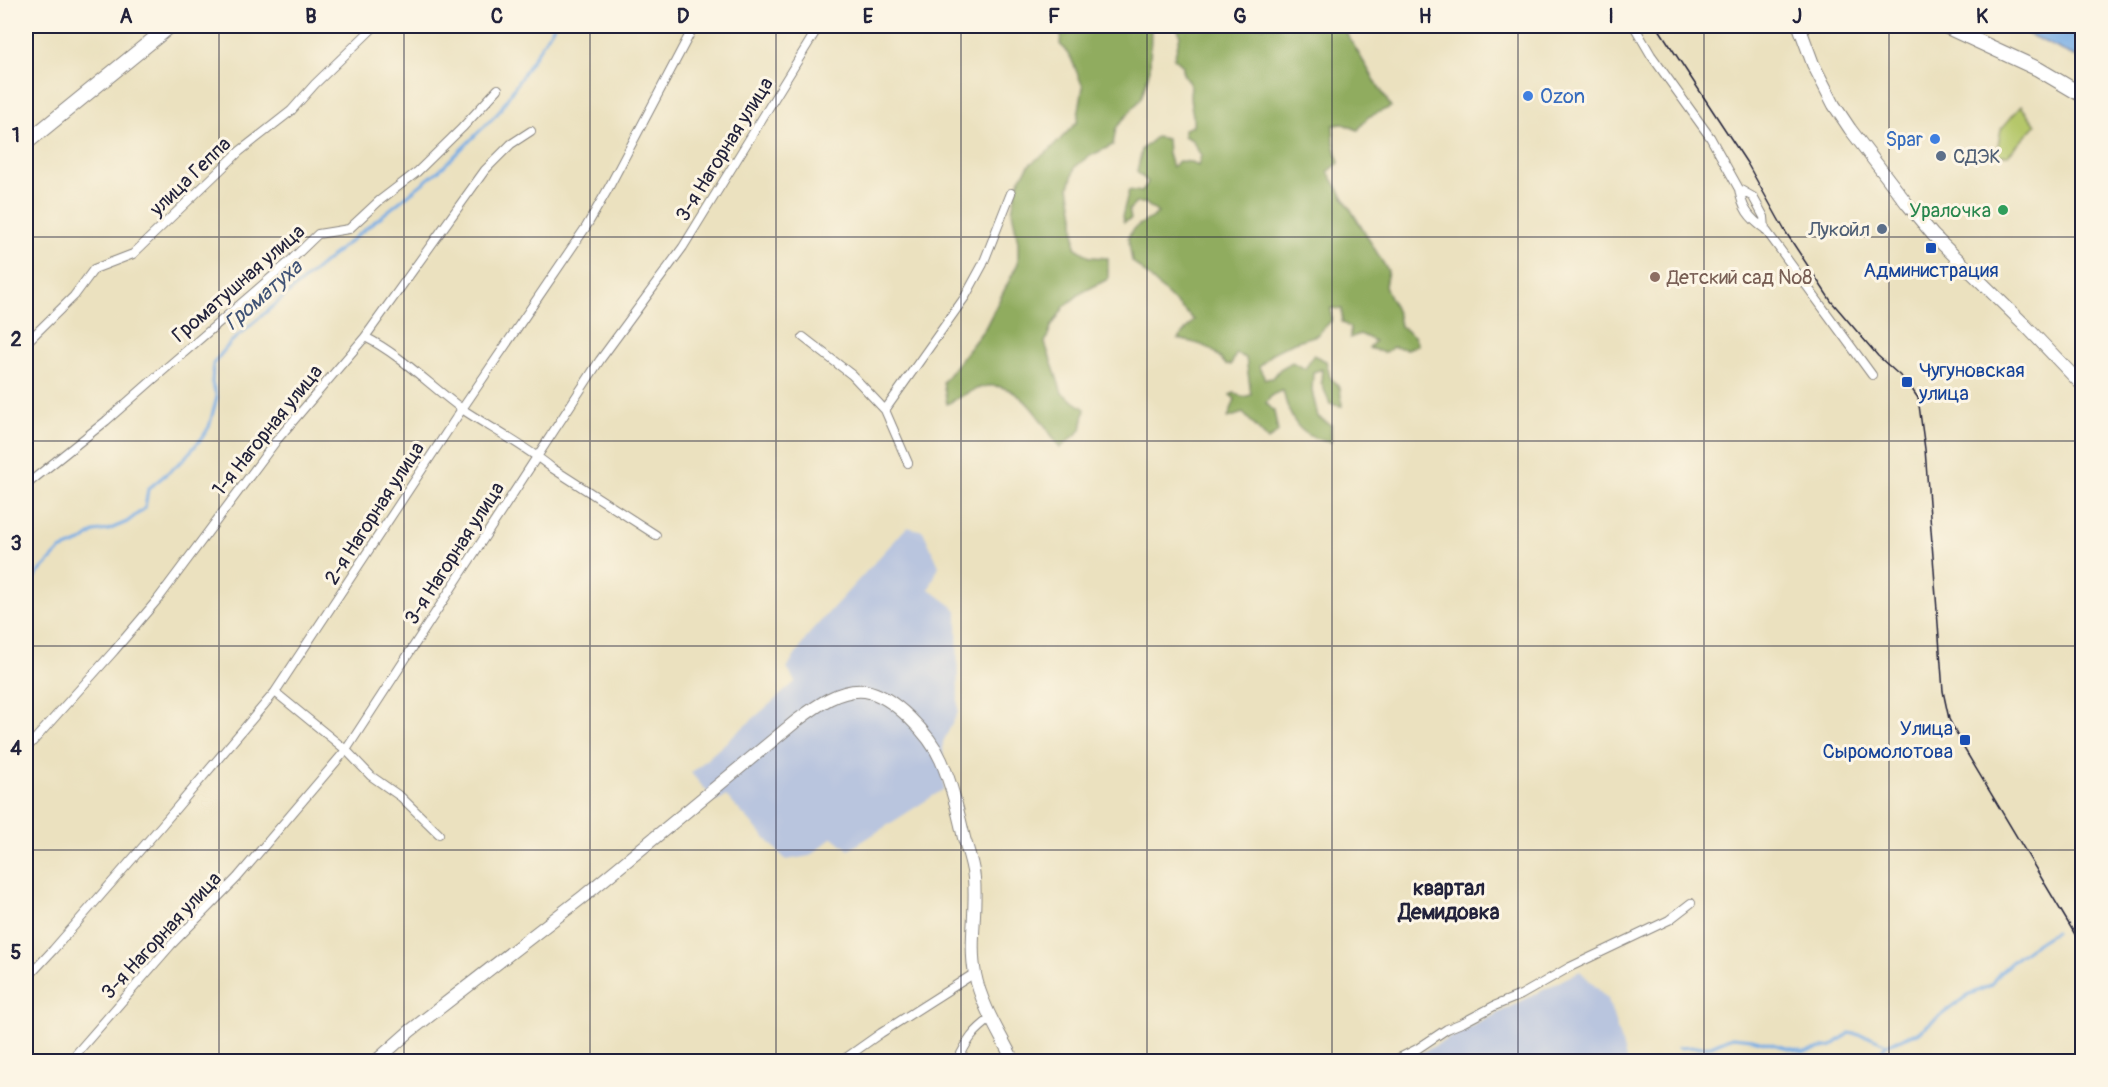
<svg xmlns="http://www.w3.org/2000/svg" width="2108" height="1087" font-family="Pangolin,sans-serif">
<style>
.industrial{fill:#b9c5de}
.green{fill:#b5c76a;stroke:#6c7452;stroke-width:1.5}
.forest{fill:#90ac5e;stroke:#59674c;stroke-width:1.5}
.water{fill:#78ade5;stroke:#4d6890;stroke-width:1.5}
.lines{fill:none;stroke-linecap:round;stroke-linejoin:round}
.stream{stroke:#78ade5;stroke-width:3}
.minor-casing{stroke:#86827d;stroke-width:10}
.secondary-casing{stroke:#86827d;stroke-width:14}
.primary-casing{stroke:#86827d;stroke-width:16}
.minor{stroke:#fff;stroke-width:8}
.secondary{stroke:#fff;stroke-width:12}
.primary{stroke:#fff;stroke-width:14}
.tram{stroke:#22223b;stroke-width:1.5}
.grid{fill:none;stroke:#22223b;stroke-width:1.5;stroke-opacity:0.55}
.shop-dot{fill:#3f7fe0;stroke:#fcf5e5;stroke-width:2}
.service-dot{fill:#5c6f8a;stroke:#fcf5e5;stroke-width:2}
.leisure-dot{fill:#2e9e5b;stroke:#fcf5e5;stroke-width:2}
.transit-dot{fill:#1a4fb4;stroke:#fcf5e5;stroke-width:2}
.education-dot{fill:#8d6e63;stroke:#fcf5e5;stroke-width:2}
.labels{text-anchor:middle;stroke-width:6;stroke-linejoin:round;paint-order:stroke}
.shop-label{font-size:20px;fill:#366cbe;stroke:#fcf5e5;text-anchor:start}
.street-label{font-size:20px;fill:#22223b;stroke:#fcf5e5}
.service-label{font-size:20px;fill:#4e5e75;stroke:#fcf5e5;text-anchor:start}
.leisure-label{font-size:20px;fill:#27864d;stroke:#fcf5e5;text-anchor:end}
.transit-label{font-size:20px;fill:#164399;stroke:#fcf5e5}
.education-label{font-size:20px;fill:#785e54;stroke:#fcf5e5;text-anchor:start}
.water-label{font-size:21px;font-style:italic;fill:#405376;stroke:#fcf5e5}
.neighbourhood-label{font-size:21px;font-weight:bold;fill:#22223b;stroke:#fcf5e5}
.neatline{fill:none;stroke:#22223b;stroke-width:2}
.grid-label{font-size:20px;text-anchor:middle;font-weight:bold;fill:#22223b}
</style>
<rect width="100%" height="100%" fill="#fcf5e5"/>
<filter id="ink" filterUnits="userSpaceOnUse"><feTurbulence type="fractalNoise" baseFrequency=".0167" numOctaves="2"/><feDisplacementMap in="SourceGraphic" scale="12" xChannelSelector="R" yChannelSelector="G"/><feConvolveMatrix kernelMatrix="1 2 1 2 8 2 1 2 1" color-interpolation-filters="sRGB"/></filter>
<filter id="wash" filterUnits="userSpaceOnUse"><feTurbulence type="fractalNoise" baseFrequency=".008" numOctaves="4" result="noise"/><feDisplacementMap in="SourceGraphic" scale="24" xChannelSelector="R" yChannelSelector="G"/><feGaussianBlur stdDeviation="1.35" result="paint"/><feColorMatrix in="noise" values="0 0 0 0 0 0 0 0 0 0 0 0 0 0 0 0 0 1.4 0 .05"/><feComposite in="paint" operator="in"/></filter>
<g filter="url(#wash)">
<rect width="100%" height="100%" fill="#ebe1bf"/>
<path class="industrial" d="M907,527l16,4 16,35 -10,23 28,21 1,102 -15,30 1,47 -95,61 -16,-13 -23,19 -24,4 -60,-64 -10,6 -25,-29 104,-91 -8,-14 22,-34z
M1580,971l28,28 19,62h-25l-1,-2 -7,3 -189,-1z"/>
<path class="green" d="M2021,106l15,19 -28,30h-12l5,-26z"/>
<path class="forest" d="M1065,26h85l1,4 -1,39 -9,30 -25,29 -3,17 -25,12 -13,10 -6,20 5,28 1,32 15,10 18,1v21l-27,14 -17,14 -13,20 -6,16 17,50 23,16 -4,21 -21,18c-17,-24 -38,-66 -73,-62 -14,2 -28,12 -40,18l-4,-22 42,-54 33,-65v-21l-6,-31 6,-29 12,-18 20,-14 27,-28 6,-35 -12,-29 -11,-14 2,-15z
M1177,26h165l49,81 -23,10 -10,13 -15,-6 -10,1 1,17 5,21 -11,9 60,99 -3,15 13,29 2,11 14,10 4,9 -11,4 -14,-2 -8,6 -16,-5 6,-7 -15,-7 -10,4v-10l-8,-6v-13l-11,-1v13l-14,14 -23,7 -22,11 -13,14 6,12 8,-1 7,-9 12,-7 13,7 8,-14 13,6 4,16 10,11 2,18 -12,-2 -9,-22 1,-13 -9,3 -1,19 6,26 13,8v17c-32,-4 -42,-23 -48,-52l-11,5 -6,8 8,8 4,21 -10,8 -25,-27 -15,5 7,-19 -5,-4 4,-2 9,4 8,-2 -5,-37 -10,-4 -5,11h-5c-15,-20 -25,-21 -48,-26l16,-19 -62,-59 -4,-24c11,-17 16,-12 30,-24l-13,-10h-9l-7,7 2,9 -7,3 -2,-5 7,-27 13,2 6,-10 -11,-10 5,-23 14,-12 11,2 1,15 4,13 7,-6 12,1 7,4 3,-10 -9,-16 -8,-4v-7l9,-3c2,-18 -6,-21 -2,-39l-8,-14v-7l-9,-8 6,-22z"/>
<path class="water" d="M2011,26h71v31l-4,1z"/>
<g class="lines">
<path class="stream" d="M26,586l34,-36 21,-8 13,-10 14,-2 19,-8 18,-14 3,-19 34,-28 20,-23 7,-11 8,-30 -5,-14 1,-19 18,-22 108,-92 104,-83 55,-54 56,-87
M2079,916l3,-3
M1678,1048l33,-2 21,-9 20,2 52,13 28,-6 17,-13 22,4 16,7
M1871,1062l16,-18 30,-11 51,-38 23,-10c9,-18 46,-43 64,-53"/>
</g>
</g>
<g filter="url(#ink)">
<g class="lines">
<g class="minor-casing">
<path id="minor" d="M1634,26l17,29 59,82 29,52 14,8 11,20 1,12 107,146
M1739,189c3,19 10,29 26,40
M365,337c36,18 64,48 97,72 30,20 62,36 90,59l104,67
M803,337l49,38 33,35
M26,343l48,-47 20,-27 39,-15 107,-103 51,-40 24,-27 60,-58
M908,463l-23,-53 80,-113 18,-33 28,-71
M26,485l80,-64 59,-52 123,-106 30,-29 31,-5 30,-28 38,-29 45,-44 36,-39
M275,692l71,58 25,26 30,21 38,37
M26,749l88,-98 44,-52 118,-158 89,-104 120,-167 26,-26 20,-13
M26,979l27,-29 109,-125 113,-133 187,-283 124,-182 22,-38 86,-163
M69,1062l102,-117 66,-67 109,-128 254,-390 83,-113 136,-221
M840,1062l41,-29 94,-60
M957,1062c10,-21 16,-31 35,-44
M1391,1062l26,-13 30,-20 17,-7 30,-16 27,-11 49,-28 99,-47 22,-17"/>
</g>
<g class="secondary-casing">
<path id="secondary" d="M1799,26l14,38 21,41 16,24 58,76 25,30 90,88 59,62
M375,1062l35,-31 174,-135 211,-174c20,-15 44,-34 70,-31 28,4 65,44 76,69 11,25 17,52 23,78 4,13 9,27 10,40 3,32 -5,65 1,96 6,31 25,60 39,88"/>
</g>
<g class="primary-casing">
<path id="primary" d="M1945,26l93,43 44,26
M26,143l144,-117"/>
</g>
<use href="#minor" class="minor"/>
<use href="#secondary" class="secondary"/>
<use href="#primary" class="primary"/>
<path class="tram" d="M1657,26l90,137 38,68 46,70 47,55 29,26 11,16 7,51 18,242 6,28 13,26 120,201"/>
</g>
</g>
<path class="grid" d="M219,26v1036M404,26v1036M590,26v1036M776,26v1036M961,26v1036M1147,26v1036M1332,26v1036M1518,26v1036M1704,26v1036M1889,26v1036M26,237h2056M26,441h2056M26,646h2056M26,850h2056"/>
<g class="shop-dot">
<circle cx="1528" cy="96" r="6"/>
<circle cx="1935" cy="139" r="6"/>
</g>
<g class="service-dot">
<circle cx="1941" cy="156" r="6"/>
<circle cx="1882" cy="229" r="6"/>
</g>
<circle class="leisure-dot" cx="2003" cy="210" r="6"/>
<g class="transit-dot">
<rect x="1925" y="242" width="12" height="12" rx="3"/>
<rect x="1901" y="376" width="12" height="12" rx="3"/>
<rect x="1959" y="734" width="12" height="12" rx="3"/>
</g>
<circle class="education-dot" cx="1655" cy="277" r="6"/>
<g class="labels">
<g class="shop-label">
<text x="1540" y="103">Ozon</text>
<text x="1923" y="146" text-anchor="end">Spar</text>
</g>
<g class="street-label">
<text transform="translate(724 149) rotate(-58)" y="7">3-я Нагорная улица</text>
<text transform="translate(190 176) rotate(-44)" y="7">улица Геппа</text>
<text transform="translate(238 283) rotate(-41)" y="7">Громатушная улица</text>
<text transform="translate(267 430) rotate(-51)" y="7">1-я Нагорная улица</text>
<text transform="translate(374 513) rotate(-57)" y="7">2-я Нагорная улица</text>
<text transform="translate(454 553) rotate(-57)" y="7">3-я Нагорная улица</text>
<text transform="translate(161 935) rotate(-47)" y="7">3-я Нагорная улица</text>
</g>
<g class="service-label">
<text x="1953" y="163">СДЭК</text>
<text x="1870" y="236" text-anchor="end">Лукойл</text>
</g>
<g class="leisure-label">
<text x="1991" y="217">Уралочка</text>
</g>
<g class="transit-label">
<text x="1931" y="277">Администрация</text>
<text x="1919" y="377" text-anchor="start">Чугуновская<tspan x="1919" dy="23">улица</tspan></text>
<text x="1953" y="735" text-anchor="end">Улица<tspan x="1953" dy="23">Сыромолотова</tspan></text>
</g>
<g class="education-label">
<text x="1667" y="284">Детский сад №8</text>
</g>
<g class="water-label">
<text transform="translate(263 295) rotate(-41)" y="7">Громатуха</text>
</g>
<g class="neighbourhood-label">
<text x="1449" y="895">квартал<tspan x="1449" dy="24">Демидовка</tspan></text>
</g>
</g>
<rect width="2108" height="1087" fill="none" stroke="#fcf5e5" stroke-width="66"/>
<rect x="33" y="33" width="2042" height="1021" class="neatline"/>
<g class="grid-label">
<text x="126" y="23">A</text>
<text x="311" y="23">B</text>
<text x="497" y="23">C</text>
<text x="683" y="23">D</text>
<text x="868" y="23">E</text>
<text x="1054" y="23">F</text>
<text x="1240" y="23">G</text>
<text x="1425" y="23">H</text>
<text x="1611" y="23">I</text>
<text x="1797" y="23">J</text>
<text x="1982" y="23">K</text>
<text x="16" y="142">1</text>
<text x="16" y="346">2</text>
<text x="16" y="550">3</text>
<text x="16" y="755">4</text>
<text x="16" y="959">5</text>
</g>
</svg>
